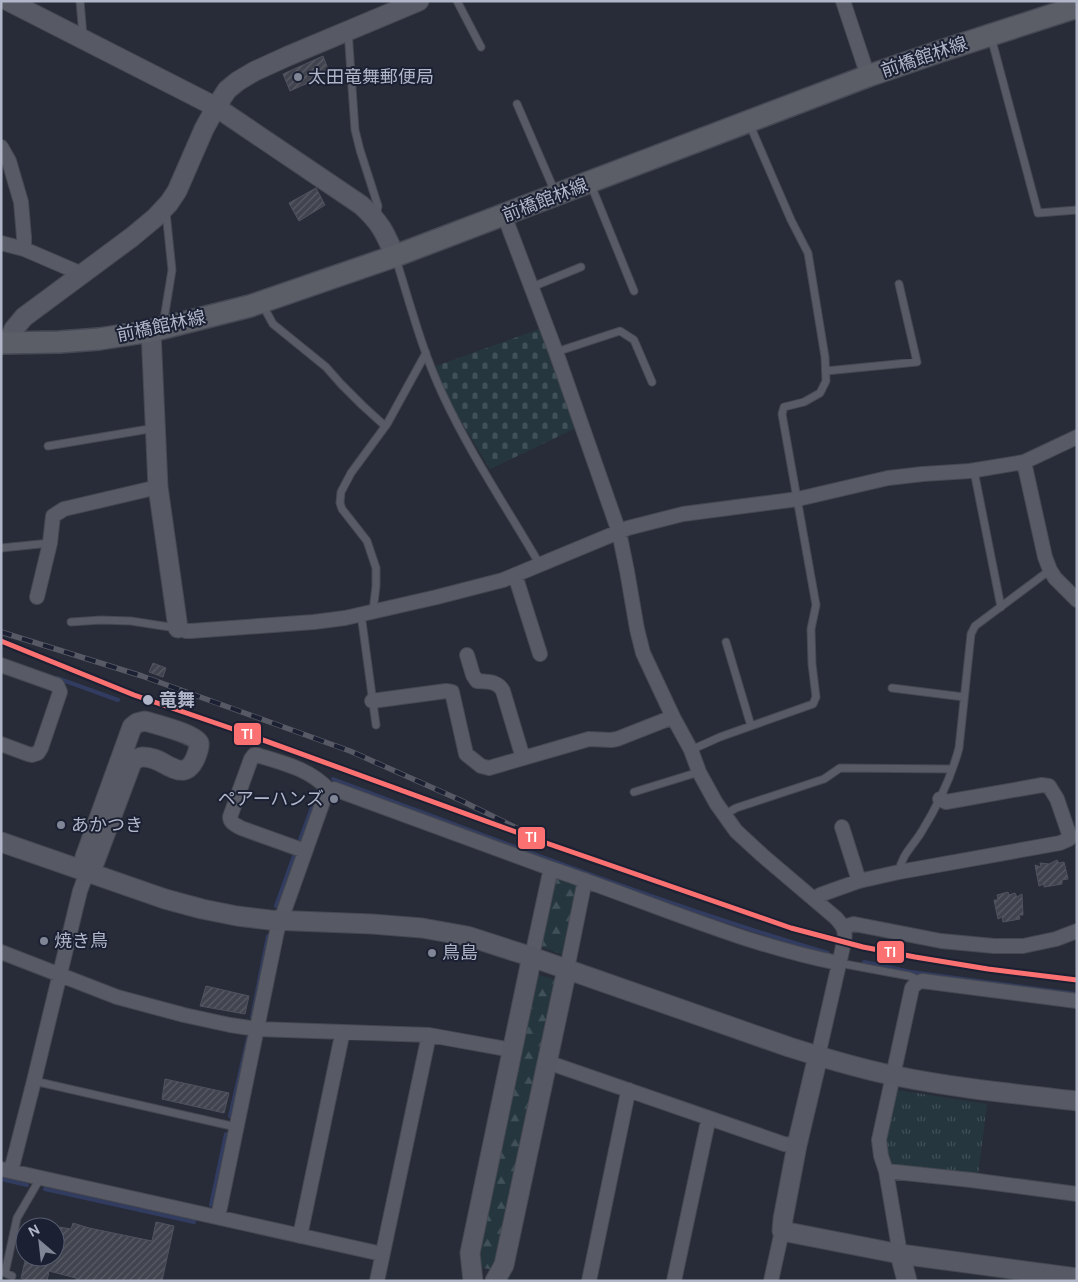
<svg xmlns="http://www.w3.org/2000/svg" width="1078" height="1282" font-family="'DM Sans','Noto Sans JP',sans-serif">
<style>
.forest{fill:url(#forest-firs)}
.cemetery{fill:url(#cemetery-stones)}
.park{fill:url(#park-tufts)}
.lines{fill:none;stroke-linecap:round;stroke-linejoin:round}
.stream{stroke:#313c60;stroke-width:4}
.building{fill:url(#building-hatch);stroke:#50535f}
.lane-casing{stroke:#454851;stroke-width:9}
.street-casing{stroke:#454851;stroke-width:16}
.secondary-casing{stroke:#454851;stroke-width:21}
.primary-casing{stroke:#454954;stroke-width:24}
.lane{stroke:#585b65;stroke-width:7}
.street{stroke:#585b65;stroke-width:14}
.secondary{stroke:#575964;stroke-width:19}
.primary{stroke:#5b5d67;stroke-width:21}
.rail-casing{stroke:#575964;stroke-width:5.5}
.rail{stroke:#1b2033;stroke-width:4;stroke-dasharray:11;stroke-linecap:butt}
.rail-1-casing{stroke:#1b2033;stroke-width:9}
.rail-1{stroke:#fb7070;stroke-width:5}
.poi-dot{fill:#818696;stroke:#1b2033;stroke-width:2}
.stop-dot{fill:#b1b6c9;stroke:#1b2033;stroke-width:2}
.labels{text-anchor:middle;stroke-width:4;stroke-linejoin:round;paint-order:stroke}
.street-label{font-size:18px;fill:#b1b6c9;stroke:#1b2033}
.poi-label{font-size:18px;fill:#b1b6c9;stroke:#1b2033;text-anchor:start}
.stop-label{font-size:18px;font-weight:bold;fill:#b1b6c9;stroke:#1b2033;text-anchor:start}
.line-badge{stroke:#1b2033;stroke-width:2}
.badge-label{font-size:14px;text-anchor:middle;font-weight:bold;fill:#fff}
</style>
<defs>
<pattern id="forest-firs" width="22" height="20" patternUnits="userSpaceOnUse" patternTransform="scale(1.25)"><rect width="22" height="20" fill="#25363e"/><path d="M5 1l3.5 6h-7zM16 11l3.5 6h-7z" fill="#425159"/></pattern>
<pattern id="cemetery-stones" width="16" height="16" patternUnits="userSpaceOnUse" patternTransform="scale(1.25)"><rect width="16" height="16" fill="#25363e"/><path d="M2 7V4a2 2 0 0 1 4 0v3zM10 15v-3a2 2 0 0 1 4 0v3z" fill="#425159"/></pattern>
<pattern id="park-tufts" width="24" height="20" patternUnits="userSpaceOnUse" patternTransform="scale(1.25)"><rect width="24" height="20" fill="#25363e"/><path d="M3 7l-1-3M5 7V3M7 7l1-3M15 17l-1-3M17 17v-4M19 17l1-3" fill="none" stroke="#425159"/></pattern>
<pattern id="building-hatch" width="6" height="6" patternUnits="userSpaceOnUse" patternTransform="scale(1.25)"><rect width="6" height="6" fill="#41444e"/><path d="M-1 1l2-2M0 6l6-6M5 7l2-2" fill="none" stroke="#5a5d66"/></pattern>
</defs>
<rect width="100%" height="100%" fill="#282c38"/>
<path class="forest" d="M558,878l17,5 3,3 -14,69 -26,-9 15,-66z
M532,973l28,8 -66,289 -16,-3 -3,-13z"/>
<path class="cemetery" d="M542,328l34,100 -86,41 -42,-69 -12,-34z"/>
<path class="park" d="M897,1090l90,14 -9,72 -85,-11c-3,-2 -6,-5 -7,-9 -4,-15 7,-50 11,-66z"/>
<g class="lines">
<path class="stream" d="M57,678l61,22
M333,779c164,61 327,125 495,174
M300,840l18,-49
M276,906l18,-50
M864,962l47,10 166,22
M252,1017l16,-81
M230,1116l18,-78
M1,1179l26,6
M45,1189l149,33
M211,1205l15,-71"/>
</g>
<path class="building" d="M323,56l5,13 -17,9 1,3 -22,10 -7,-17z
M316,188l9,17 -26,16 -10,-18z
M153,663l13,5 -3,9 -14,-5z
M1057,860l2,3 5,-1 4,17 -6,1v4l-18,3v-3l-5,2 -4,-21 6,2 -1,-4 9,1z
M1008,892l1,3 6,-2 2,4 5,-3 1,21h-4l1,4 -17,3 -1,-5 -4,2 -4,-19h4l-1,-5z
M206,986l43,10 -4,18 -45,-8z
M165,1079l64,14 -5,20 -62,-14z
M156,1222l18,4 -12,55h-86v-3l-27,-7 -2,10h-23v-2l-3,-1 5,-21h29v-16l4,-14 12,2 2,-6 16,5 63,13z"/>
<g class="lines">
<g class="lane-casing">
<path id="lane" d="M80,1l3,35
M457,1l24,46
M348,31l7,99 5,20 18,56 -2,11
M991,37l47,176 39,-3
M517,104l38,88
M591,185l43,106
M396,259c14,45 26,91 46,134 27,59 65,115 98,172
M532,287l49,-20
M262,304l11,20 53,43 15,17 21,21 23,21
M163,325l9,-55 -6,-58
M556,352l64,-21 14,9 18,42
M826,371l91,-9 -18,-78
M48,446l107,-18
M974,471l27,136
M1,548l49,-5
M373,611l3,-25v-18l-9,-27 -25,-32 -2,-6 1,-11 10,-19 36,-49 39,-71
M361,614l15,111
M71,622l30,-2 30,1 45,7
M726,642l25,84
M892,688l72,9
M691,750l29,-13 93,-33 3,-7 -4,-33 -1,-35 5,-24 -34,-191 2,-7 20,-5 16,-9 6,-12 -1,-24 -17,-104 -17,-33 -42,-97
M634,792l65,-20
M724,815l12,-7 88,-29 16,-11 112,1
M899,872c2,-17 15,-27 23,-41 16,-26 29,-53 37,-83l12,-114 4,-8 75,-56
M839,963l70,13 5,2 3,4
M34,1081l202,46
M12,1276l-7,-3 12,-55 21,-36 1,-4"/>
</g>
<g class="street-casing">
<path id="street" d="M843,1l25,75
M1,147l8,14 12,41 3,35v12
M504,215l52,137 63,180 8,39 10,58 6,24 30,64 18,33 8,22 17,31 20,28 26,24 74,63c8,9 10,12 8,24l-26,114
M1,243l23,6 58,25
M1024,462l21,95 5,13 5,8 22,22
M515,575l25,79
M37,597l13,-54 3,-27 11,-7 94,-22
M178,628l8,3h5l123,-9 31,-4 92,-21 66,-17 125,-52 55,-14 115,-15 90,-21 35,-4 47,-3 54,-9 53,-25
M467,655l6,20 4,6c11,1 21,0 26,10l20,67
M1,665l56,20 3,7 -19,56 -3,5 -6,2 -4,-1 -27,-10
M372,701l74,-10 6,1 14,62 15,12 8,2 100,-29 22,1 6,-1 56,-22
M842,827l17,54
M305,851l-64,-23c-5,-3 -11,-5 -11,-11l21,-58 3,-4h3c26,8 53,14 72,35l5,-1 218,80c95,32 187,74 286,94
M815,900l5,-5 8,-3 31,-11 40,-9 161,-29 9,-4v-5l-12,-35 -8,-13 -7,-1 -96,17 -6,-3
M844,927l10,-3 87,17 53,5h29l33,-7 21,-8
M1,952l116,45 67,18 46,10 27,4 172,6 83,15
M532,956l17,-79 3,-8
M567,969l18,-89
M547,1062l237,82 13,1
M1,1169l381,85
M11,1171l23,-90 46,-190 7,-19
M886,1171l85,9 106,14
M218,1217l59,-286 49,-138 3,-3
M300,1236l41,-196v-8
M900,1254l-14,-83 -5,-15 -2,-16 33,-152c3,-4 5,-6 10,-7l155,20
M377,1281l52,-246
M589,1281l38,-184 2,-7
M674,1281l33,-155 2,-8
M771,1281l11,-50"/>
</g>
<g class="secondary-casing">
<path id="secondary" d="M8,1l208,106 145,98c20,18 24,28 34,51
M151,331l7,156 20,141
M8,343l6,-14 10,-12 108,-80 24,-20 13,-14 8,-12 27,-62 12,-22 11,-17 11,-9 17,-10 33,-15 131,-55
M145,721c10,3 50,13 54,22 1,3 -1,7 -2,11 -13,36 -32,1 -55,3 -3,0 -7,3 -10,5l-37,99 -8,11 -2,-15 47,-130 5,-4z
M1,842l164,57 37,10 35,7 33,4 102,4 50,4 45,8 59,19 263,92c35,11 71,22 107,29 59,12 120,18 181,25
M818,1056l-21,89 -14,74 -1,12 118,23 177,24
M900,1254l7,27
M473,1281l-3,-28 62,-297
M495,1281l9,-16 63,-296"/>
</g>
<g class="primary-casing">
<path id="primary" d="M1,343l58,-1 40,-3 52,-8 99,-25 145,-50 473,-180 70,-24 139,-45"/>
</g>
<use href="#lane" class="lane"/>
<use href="#street" class="street"/>
<use href="#secondary" class="secondary"/>
<use href="#primary" class="primary"/>
<g class="rail-casing">
<path id="rail" d="M1,632l141,44 208,75 110,49 89,44"/>
</g>
<use href="#rail" class="rail"/>
<g class="rail-1-casing">
<path id="rail-1" d="M1,641l133,54 96,33 319,116 242,84 72,19 52,10 73,12 89,11"/>
</g>
<use href="#rail-1" class="rail-1"/>
</g>
<g class="poi-dot">
<circle cx="298" cy="77" r="5"/>
<circle cx="334" cy="799" r="5"/>
<circle cx="61" cy="825" r="5"/>
<circle cx="44" cy="941" r="5"/>
<circle cx="432" cy="953" r="5"/>
</g>
<circle class="stop-dot" cx="148" cy="700" r="6"/>
<g class="labels">
<g class="street-label">
<text transform="translate(924 57) rotate(-19)" y="6">前橋館林線</text>
<text transform="translate(545 200) rotate(-21)" y="6">前橋館林線</text>
<text transform="translate(161 326) rotate(-12)" y="6">前橋館林線</text>
</g>
<g class="poi-label">
<text x="308" y="83">太田竜舞郵便局</text>
<text x="324" y="805" text-anchor="end">ペアーハンズ</text>
<text x="71" y="831">あかつき</text>
<text x="54" y="947">焼き鳥</text>
<text x="442" y="959">鳥島</text>
</g>
<g class="stop-label">
<text x="159" y="706">竜舞</text>
</g>
</g>
<g class="line-badge">
<rect x="233" y="722" width="29" height="24" rx="5" fill="#fb7070"/>
<rect x="517" y="826" width="29" height="24" rx="5" fill="#fb7070"/>
<rect x="876" y="940" width="29" height="24" rx="5" fill="#fb7070"/>
</g>
<g class="badge-label">
<text x="247" y="739">TI</text>
<text x="531" y="842">TI</text>
<text x="890" y="957">TI</text>
</g>
<rect width="1078" height="1282" fill="none" stroke="#b1b6c9" stroke-width="5"/>
<g transform="translate(40 1242) rotate(332)"><circle r="24" fill="#1b2033" stroke="#575c6f"/>
<path d="M0-4L9 19L0 12L-9 19Z" fill="#818696"/>
<text y="-8" font-size="14" font-weight="bold" text-anchor="middle" fill="#b1b6c9">N</text>
</g>
</svg>
